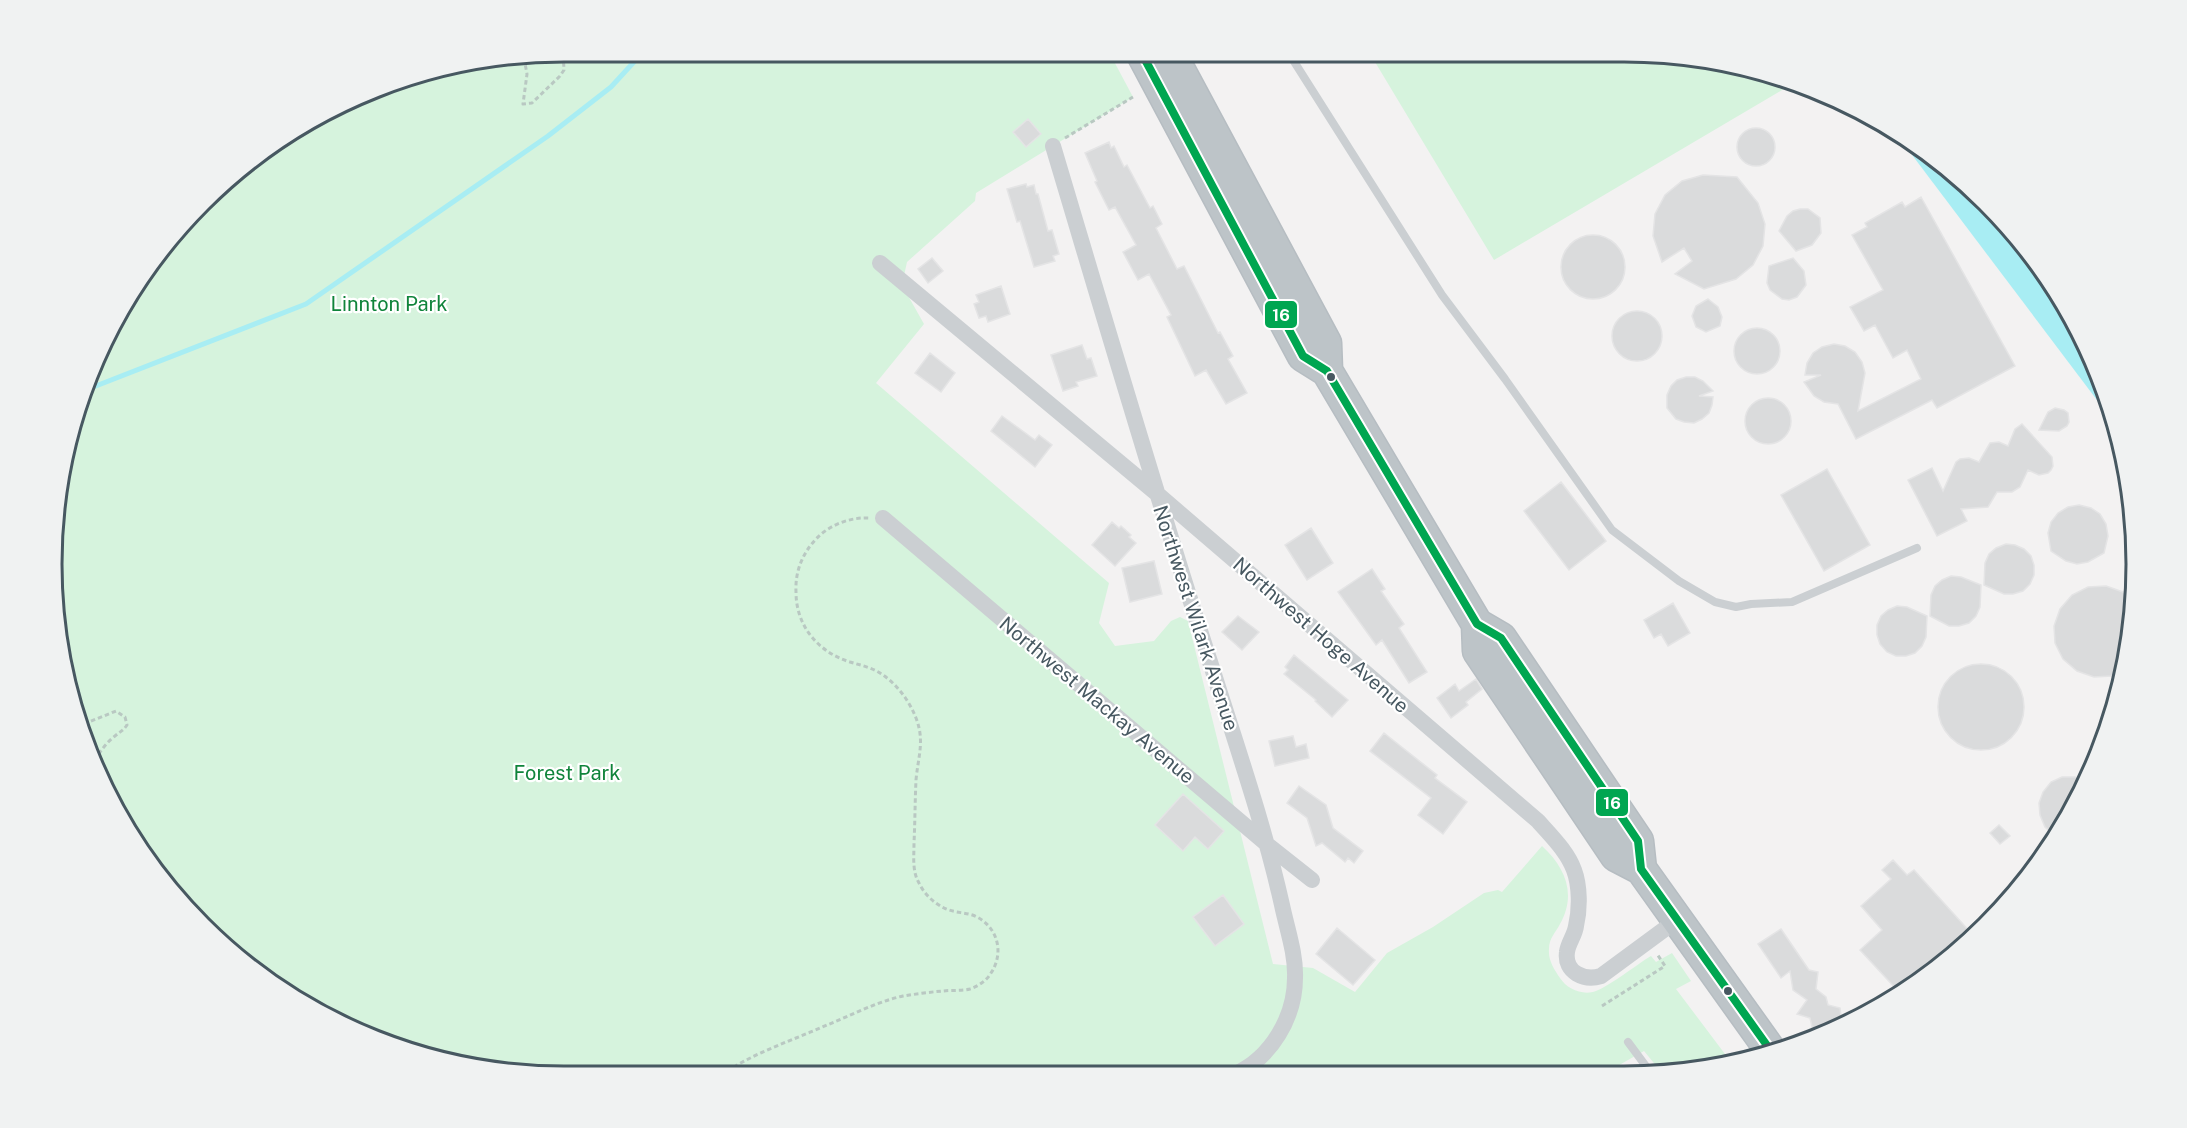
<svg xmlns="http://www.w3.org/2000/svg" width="2187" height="1128" font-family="'Public Sans',sans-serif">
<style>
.green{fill:#d6f3dd}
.water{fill:#a8edf3}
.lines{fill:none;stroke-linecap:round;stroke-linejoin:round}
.stream{stroke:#a8edf3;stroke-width:5}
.building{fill:#dadbdc;stroke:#e4e4e5;stroke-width:1.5}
.highway-casing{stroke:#b6bdc2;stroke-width:33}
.path{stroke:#b9c8c2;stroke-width:3;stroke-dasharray:4.5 3;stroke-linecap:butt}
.lane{stroke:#cbcfd2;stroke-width:8}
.street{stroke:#cbcfd2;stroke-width:16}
.highway{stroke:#bdc4c8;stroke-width:30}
.bus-1-casing{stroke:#fff;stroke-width:12}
.bus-1{stroke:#00a651;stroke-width:8}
.bus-dot{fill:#475861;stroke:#fff;stroke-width:2}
.labels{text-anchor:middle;stroke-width:4.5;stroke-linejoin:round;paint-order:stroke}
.park-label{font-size:20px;fill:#10843b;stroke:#fff}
.street-label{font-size:20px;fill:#475861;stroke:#fff}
.rim{fill:none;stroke:#475861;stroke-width:3}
.line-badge{stroke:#fff;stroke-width:2}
.badge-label{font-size:16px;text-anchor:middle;font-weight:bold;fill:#fff}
</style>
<rect width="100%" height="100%" fill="#f3f2f2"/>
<path class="green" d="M564,51l545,1 24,45 -157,96 -1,8 -68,61 -5,23 22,39 -48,59 233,200 -10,40 16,23 39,-5 17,-20 9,-4 8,4 85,343 40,4 42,24 32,-39 46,-26 51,-34 14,-3 4,2 40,-46c23,21 35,48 18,78 -4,8 -11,14 -11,25 -1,11 5,20 11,29 7,11 23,18 36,13 15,-6 40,-26 55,-35l5,6 16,-9 19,28 -15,8 55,73 -41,11h-28l-18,-22 -39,22 -1074,3 -99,-16 -95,-36 -135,-97 -98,-136 -49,-160 6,-167 29,-97 47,-88 114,-122 148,-79z
M1369,52h287l99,16 39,15 -300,177z"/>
<path class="water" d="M1894,131l41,26 73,69 59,81 42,92 6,25z"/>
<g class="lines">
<path class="stream" d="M83,391l223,-87 242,-168 63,-49 33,-36"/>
</g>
<path class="building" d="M1028,119l13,15 -15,13 -13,-15z
M1737 147a19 19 0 1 1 38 0a19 19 0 1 1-38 0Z
M1109,142l2,6 3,-2 10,21 3,-2 23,43 3,-2 9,18 -6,4 21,41 7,-3 34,67 2,-1 13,24 -5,3 19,34 -21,11 -20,-34 -11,6 -28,-59 4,-2 -22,-41 -11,6 -15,-28 13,-7 -21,-38 -6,3 -14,-28 2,-1 -12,-28z
M1703,175l34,2 21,26 7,21 -2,22 -10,19 -17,14 -32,10 -29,-15 17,-13 -8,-13 -22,14 -9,-26 2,-22 10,-19 17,-14z
M1026,184l1,3 7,-2 2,9h2l10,37 4,-1 7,24 -6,2 2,5 -21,6 -14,-46 -3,1 -10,-33z
M1921,197l94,169 -78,42 -5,-8 -76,39 -18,-35 -14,-2 -10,-6 -10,-14 17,-7h-16l2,-12 6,-10 9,-6 12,-3 11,2 10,6 7,10 3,11 -7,38 63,-32 -14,-29 -14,8 -18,-33 -11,6 -14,-24 33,-17 -31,-55 15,-8 -2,-4 37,-21 3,5z
M1800,209h8l12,9 1,15 -9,12 -16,6 -17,-20 8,-15 6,-5z
M1561 267a32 32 0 1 1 64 0a32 32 0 1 1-64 0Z
M932,258l11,13 -15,12 -10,-14z
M1793,258l11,13 2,14 -9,12 -8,3 -7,-1 -12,-9 -3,-7 2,-17z
M1001,286l9,28 -22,8 -2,-6 -7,2 -5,-14 5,-2 -3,-7z
M1708,299l10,8 4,10 -2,9 -14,6 -10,-5 -4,-11 4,-10z
M1612 336a25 25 0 1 1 50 0a25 25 0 1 1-50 0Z
M1734 351a23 23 0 1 1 46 0a23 23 0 1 1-46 0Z
M1082,345l5,14 4,-1 6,18 -21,6 2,4 -15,5 -12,-36z
M930,353l25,20 -14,19 -26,-19z
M1686,377h9l8,4 10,10 -14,5 14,1 -1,8 -3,8 -7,6 -8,4 -10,-1 -8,-3 -9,-11v-13l4,-9 6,-6z
M1745 421a23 23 0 1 1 46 0a23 23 0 1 1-46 0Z
M2055,408l9,2 4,3 1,9 -2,4 -8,5 -20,-1 9,-18z
M1002,416l33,24 4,-5 13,10 -17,22 -44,-36z
M2022,424l30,33 1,9 -2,4 -3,3 -9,2 -11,-5 -8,17 -8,5h-15l-9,15 -27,2 6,12 -30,15 -29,-56 24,-12 11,23 13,-29 4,-3 9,-1 10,4 11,-19 9,-1 9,4 7,-17z
M1827,469l43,76 -46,26 -43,-76z
M1561,482l45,59 -37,29 -45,-59z
M2079,505l12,3 9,6 6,10 2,12 -4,17 -16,9 -11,2 -11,-3 -15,-10 -3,-18 3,-11 7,-9 10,-6z
M1112,522l7,6 2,-2 10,9 -2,2 7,6 -21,23 -23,-21z
M1311,528l22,35 -26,17 -22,-35z
M2006,544l9,1 9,4 7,7 3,9v10l-4,9 -7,7 -10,3h-9l-20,-9 1,-22 4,-9 7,-6z
M1154,561l8,33 -32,8 -8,-34z
M1372,569l13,20 -4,2 23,33 -5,4 28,44 -18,11 -27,-43 -6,5 -38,-53z
M1951,576l10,1 20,8 -1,22 -4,9 -7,7 -10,3h-10l-19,-10 1,-21 4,-9 7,-6z
M2106,586l17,6 11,9 -11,69 -11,6 -18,1 -17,-6 -14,-12 -8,-16 -1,-17 6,-17 12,-14 16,-8z
M1673,603l17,30 -22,13 -7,-12 -7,4 -10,-18z
M1897,606l10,1 20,9 -1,21 -4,9 -7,7 -9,3h-10l-9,-4 -7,-8 -3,-9v-10l4,-9 7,-6z
M1238,616l21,16 -17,18 -20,-18z
M1294,655l54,45 -16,17 -17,-16 1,-1 -32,-26 4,-4 -3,-3z
M1938 707a43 43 0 1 1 86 0a43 43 0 1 1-86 0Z
M1476,679l6,10 -16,13 2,3 -17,13 -14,-20 18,-14 4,7z
M1384,733l53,42 -2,3 32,24 -24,32 -25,-19 13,-17 -61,-47z
M1293,736l3,11 10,-3 3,14 -34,8 -6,-25z
M2062,777h13l12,4 -4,10 -28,45 -10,-9 -5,-12 -1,-12 4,-11 8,-10z
M1299,786l27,19 7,23 30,23 -9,12 -6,-5 -3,4 -23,-19 -6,3 -9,-28 -20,-15z
M1183,794l41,37 -16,18 -13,-12 -12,14 -28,-26z
M1999,825l11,11 -10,8 -10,-11z
M1893,860l14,15 7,-5 58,64 -37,37 -36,21 -39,-42 22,-20 -21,-24 30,-27 -9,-9z
M1223,895l21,29 -29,22 -22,-29z
M1337,928l38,32 -22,25 -37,-31z
M1781,929l28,41 9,2 -2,17 10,8 2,8 12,3 2,17 -16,9 -13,-3 -3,-13 -13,-4 10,-14 -14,-10 -3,-19 -9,7 -23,-34z"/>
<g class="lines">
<g class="highway-casing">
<path id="highway" d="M1141,52l162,304 24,15 150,253 24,14 137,203 3,28
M1170,52l156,291 1,28
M1477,624l1,27 138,205 25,13 130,182"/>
</g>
<path class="path" d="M524,58l3,16 -4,30 9,-1 28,-27 4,-6 -1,-19
M1065,138l68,-41
M84,724l32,-13 9,6 2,8c-4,6 -6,6 -12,11 -7,5 -16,16 -20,25
M1602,1006l63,-40 -8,-12
M721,1075c32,-22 70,-34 106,-50 25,-10 49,-23 76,-29 13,-2 27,-4 40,-5 9,-1 19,0 27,-2 9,-3 17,-9 21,-16 14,-21 6,-47 -16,-57 -10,-4 -21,-3 -31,-8 -10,-5 -20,-14 -25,-25 -7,-12 -5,-26 -5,-40 1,-21 1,-42 2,-63 2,-23 9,-39 0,-62 -7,-18 -20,-35 -36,-45 -10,-6 -20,-8 -30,-11 -32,-10 -54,-36 -54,-70 -1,-20 6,-38 20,-53 13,-14 34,-22 53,-21"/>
<path class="lane" d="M1288,52l154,243 63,84 107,151 67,51 36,21 21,5 15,-3 41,-2 125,-54
M1628,1042l23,31"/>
<path class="street" d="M1053,146c52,174 103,349 159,522 25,79 52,157 70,237 5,24 14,49 13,73 0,39 -24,80 -60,96
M880,263l275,229 383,329c13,15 29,30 36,49 6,16 6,39 2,56 -1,9 -8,17 -9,26 -3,21 18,29 34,24l76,-56
M883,518l386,328 43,34"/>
<use href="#highway" class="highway"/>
<g class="bus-1-casing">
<path id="bus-1" d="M1141,52l162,304 24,15 150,253 24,14 137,203 3,28 130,182"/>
</g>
<use href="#bus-1" class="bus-1"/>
</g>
<g class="bus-dot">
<circle cx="1331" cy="377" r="5"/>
<circle cx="1728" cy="991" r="5"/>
</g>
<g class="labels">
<g class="park-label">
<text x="389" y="311">Linnton Park</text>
<text x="567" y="780">Forest Park</text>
</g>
<g class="street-label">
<text transform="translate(1196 618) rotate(72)" y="7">Northwest Wilark Avenue</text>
<text transform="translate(1321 635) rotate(41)" y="7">Northwest Hoge Avenue</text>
<text transform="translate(1097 700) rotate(40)" y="7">Northwest Mackay Avenue</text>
</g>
</g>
<path d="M0 0H2187V1128H0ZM564 62H1624A502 502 0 0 1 2126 564V564A502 502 0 0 1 1624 1066H564A502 502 0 0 1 62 564V564A502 502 0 0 1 564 62Z" fill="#f0f2f2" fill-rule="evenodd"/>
<path class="rim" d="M564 62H1624A502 502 0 0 1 2126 564V564A502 502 0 0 1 1624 1066H564A502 502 0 0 1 62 564V564A502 502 0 0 1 564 62Z"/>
<g class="line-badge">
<rect x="1264" y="300" width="34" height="29" rx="6" fill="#00a651"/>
<rect x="1595" y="788" width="34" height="29" rx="6" fill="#00a651"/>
</g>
<g class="badge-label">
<text x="1281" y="321">16</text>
<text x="1612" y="809">16</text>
</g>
</svg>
